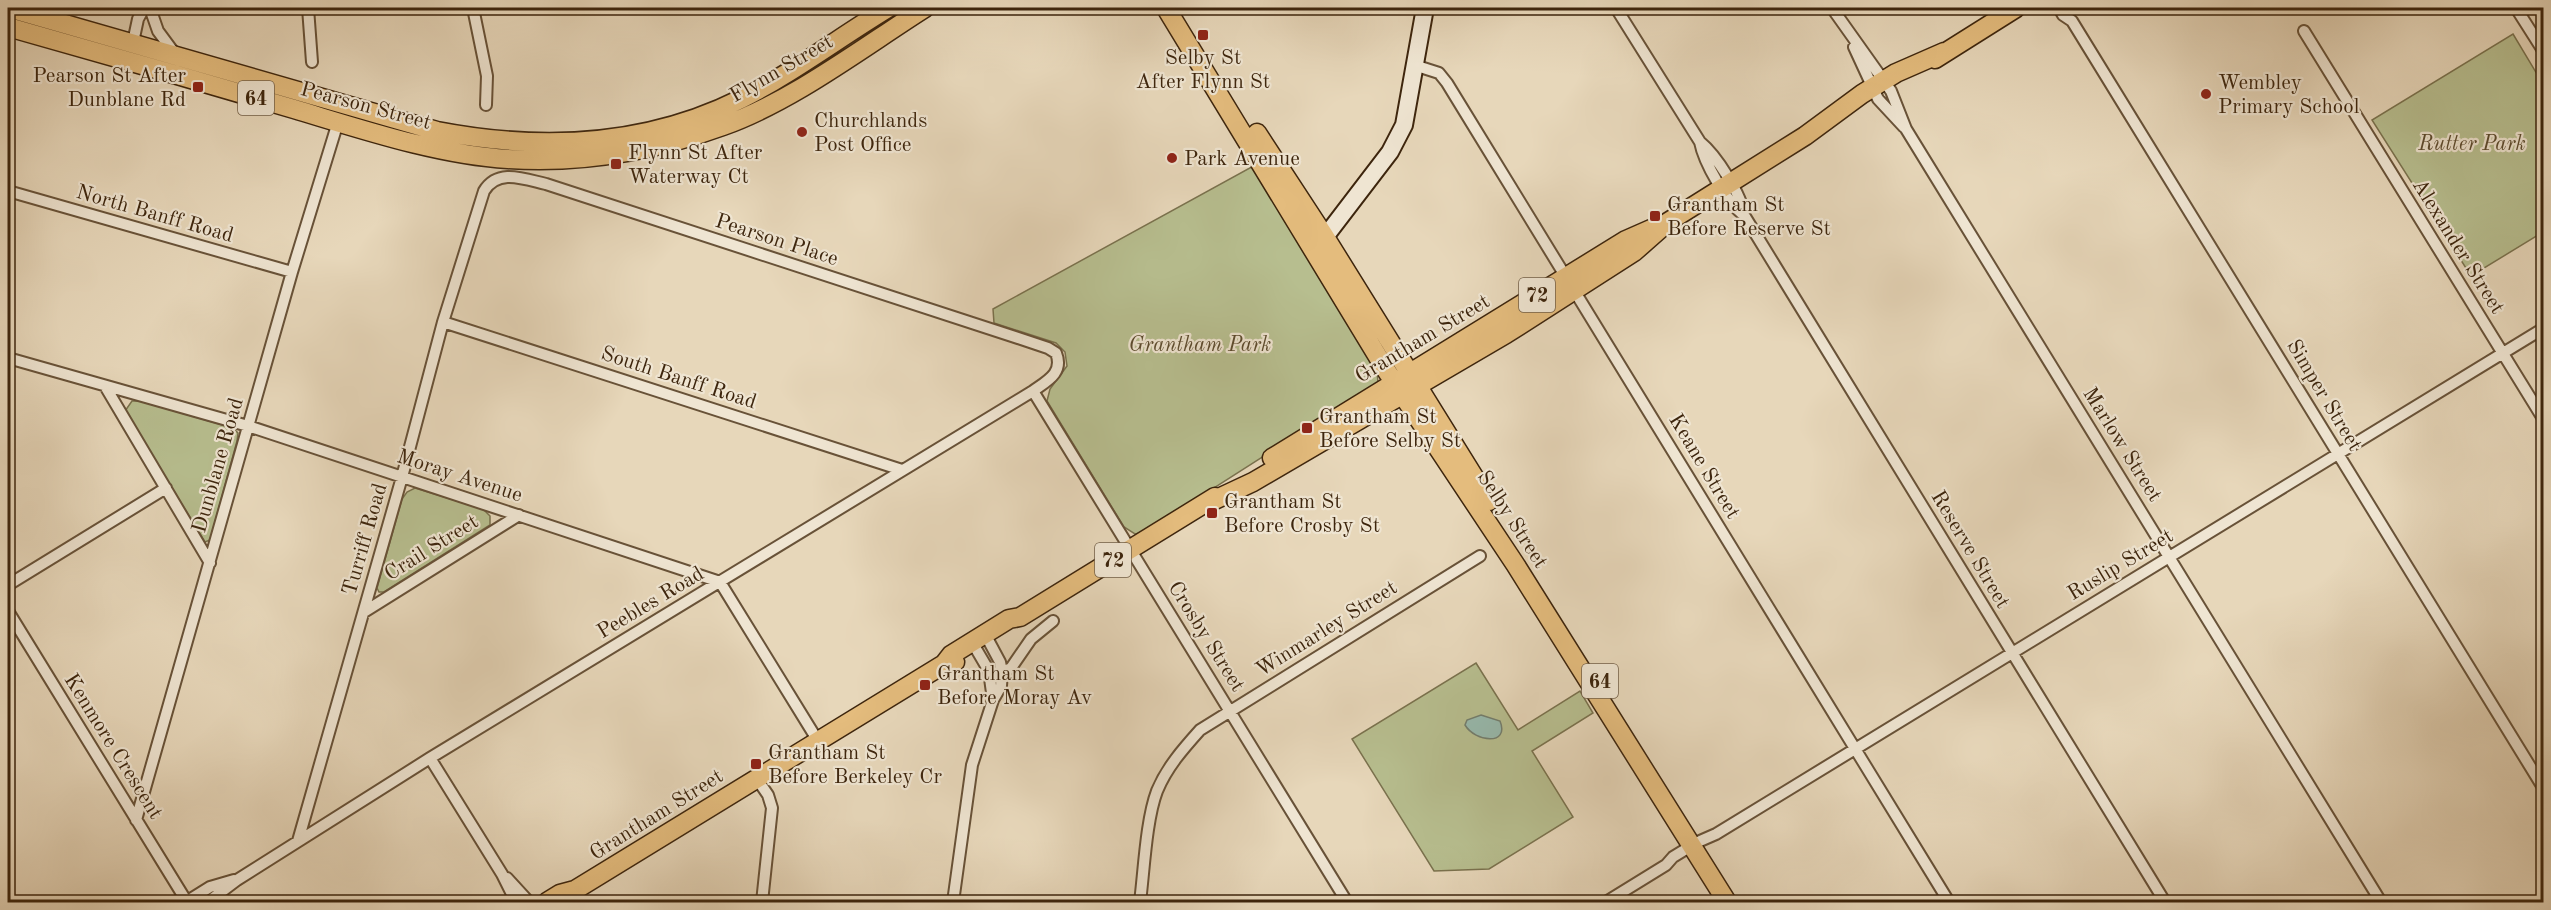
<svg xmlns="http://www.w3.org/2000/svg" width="2551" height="910" font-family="'Old Standard TT',serif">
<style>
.green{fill:#b7be8f;stroke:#7a724e;stroke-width:1.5}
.water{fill:#97baae;stroke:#737e6e;stroke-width:1.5}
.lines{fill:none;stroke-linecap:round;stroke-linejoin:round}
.minor-casing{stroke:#685238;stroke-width:14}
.secondary-casing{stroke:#3d250d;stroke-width:20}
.primary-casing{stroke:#3d250d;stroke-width:21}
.minor{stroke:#efe5d2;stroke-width:10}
.secondary{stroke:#efe5d2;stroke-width:16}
.primary{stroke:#e4bc7d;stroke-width:18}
.poi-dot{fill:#8f2418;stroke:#efe5d2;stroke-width:2}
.labels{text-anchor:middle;stroke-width:4.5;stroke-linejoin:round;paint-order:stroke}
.shield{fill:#efe5d2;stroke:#725f48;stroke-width:1.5}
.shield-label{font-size:20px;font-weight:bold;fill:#3d250d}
.poi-label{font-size:21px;fill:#3d250d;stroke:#efe5d2;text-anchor:start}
.street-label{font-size:21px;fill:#3d250d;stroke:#efe5d2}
.park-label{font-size:21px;font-style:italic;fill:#5c4b2e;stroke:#efe5d2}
</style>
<rect width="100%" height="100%" fill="#e7d7ba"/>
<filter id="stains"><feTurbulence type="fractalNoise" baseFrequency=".00333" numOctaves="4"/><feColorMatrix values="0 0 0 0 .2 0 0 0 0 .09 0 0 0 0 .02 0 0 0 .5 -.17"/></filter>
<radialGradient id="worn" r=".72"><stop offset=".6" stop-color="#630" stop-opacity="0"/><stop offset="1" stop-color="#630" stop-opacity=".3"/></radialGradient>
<path class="green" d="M2513,34l30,50v148l-72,44 -99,-156z
M1257,164l120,207 1,12 -233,149 -10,2 -11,-7 -77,-126 3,-12 17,-23 -2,-14 -9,-9 -62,-20 -1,-14z
M132,401h8l93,27 5,5 -1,8 -27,99 -5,2 -80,-131z
M415,488l68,21 7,7v9l-106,67h-5l-2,-4 25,-89 5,-7z
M1476,663l42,67 62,-39 13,22 -61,38 41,66 -84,52 -55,2 -82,-132z"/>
<path class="water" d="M1481,715l19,6c10,25 -25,21 -35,4l2,-5z"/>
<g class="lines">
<g class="minor-casing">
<path id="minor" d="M150,8l8,23 17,23
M308,8l4,54
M473,8l14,68 -1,29
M1616,8l84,134c16,13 42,53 44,73
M1832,8l59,83 15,38 475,773
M2059,8l4,7 9,6 472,768
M2516,8l28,44
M2304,31l240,389
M132,47l6,-28 6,-11
M1854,47l24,52 26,28
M1414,65l25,8 8,10 502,819
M1700,142c4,21 27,61 44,73l421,687
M8,191l284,81
M443,322l459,148
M8,358l240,68 472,156 98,159
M105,386l105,177
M1033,391l314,511
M8,585l158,-97
M8,611l179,291
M364,612l155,-97
M972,642l17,29 4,29
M1002,672l9,-4 20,-29 22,-18
M430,758l72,116 14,28
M757,779l11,16 4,13 -10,94
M136,820l156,-548 46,-150
M1700,841l16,-7 828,-506
M507,878l22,24
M186,902l24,-15 24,-7
M208,902l29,-22 193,-122 603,-367c14,-10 31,-18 23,-38l-8,-5 -33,-11 -469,-153c-22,-5 -48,-16 -62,7l-41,131 -41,155 -104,364
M953,902l19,-137 21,-65 8,-14 1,-14 -2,-10 -15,-28
M1140,902c4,-31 6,-82 17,-111 10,-24 26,-42 43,-61l280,-174
M1606,902l60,-37 7,-8 18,-11"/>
</g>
<g class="secondary-casing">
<path id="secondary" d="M1314,245l11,-8 65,-85 14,-27 21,-117"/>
</g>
<g class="primary-casing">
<path id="primary" d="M9,8l428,123c104,20 208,16 304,-32 50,-25 99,-62 147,-91
M1166,8l220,362 129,194 212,338
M8,27c95,27 191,54 286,82 67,20 144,46 214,50 74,5 146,-8 215,-33 70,-25 139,-78 202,-118
M1935,59l81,-51
M1257,133l68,104 164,264
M1272,458l354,-218 25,-11
M1206,504l47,-22 253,-148 128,-82 34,-30 137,-86 57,-42 34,-21 48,-21
M944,664l7,-9 58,-36 11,-2 195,-120
M547,902l13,-8 15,-4 369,-226 11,-2"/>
</g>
<use href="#minor" class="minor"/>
<use href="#secondary" class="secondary"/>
<use href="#primary" class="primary"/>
</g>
<g class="poi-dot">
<rect x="1197" y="29" width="12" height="12" rx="3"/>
<rect x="192" y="81" width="12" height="12" rx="3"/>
<circle cx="2206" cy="94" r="6"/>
<circle cx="802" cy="132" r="6"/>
<circle cx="1172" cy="158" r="6"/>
<rect x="610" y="158" width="12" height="12" rx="3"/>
<rect x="1649" y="210" width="12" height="12" rx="3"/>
<rect x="1301" y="422" width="12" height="12" rx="3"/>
<rect x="1206" y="507" width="12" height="12" rx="3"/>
<rect x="919" y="679" width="12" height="12" rx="3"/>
<rect x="750" y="758" width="12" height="12" rx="3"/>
</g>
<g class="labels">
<g class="shield">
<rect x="238" y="81" width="36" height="34" rx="4.5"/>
<rect x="1519" y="278" width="36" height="34" rx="4.5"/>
<rect x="1095" y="543" width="36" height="34" rx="4.5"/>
<rect x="1582" y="664" width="36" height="34" rx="4.5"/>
</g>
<g class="shield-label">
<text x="256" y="105">64</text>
<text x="1537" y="302">72</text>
<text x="1113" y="567">72</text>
<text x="1600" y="688">64</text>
</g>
<g class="poi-label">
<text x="1203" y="64" text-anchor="middle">Selby St<tspan x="1203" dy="24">After Flynn St</tspan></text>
<text x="186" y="82" text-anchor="end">Pearson St After<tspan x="186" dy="24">Dunblane Rd</tspan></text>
<text x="2218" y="89">Wembley<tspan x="2218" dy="24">Primary School</tspan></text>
<text x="814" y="127">Churchlands<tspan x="814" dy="24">Post Office</tspan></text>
<text x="628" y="159">Flynn St After<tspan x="628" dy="24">Waterway Ct</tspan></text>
<text x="1184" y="165">Park Avenue</text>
<text x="1667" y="211">Grantham St<tspan x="1667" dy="24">Before Reserve St</tspan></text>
<text x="1319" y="423">Grantham St<tspan x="1319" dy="24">Before Selby St</tspan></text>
<text x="1224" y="508">Grantham St<tspan x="1224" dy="24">Before Crosby St</tspan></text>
<text x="937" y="680">Grantham St<tspan x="937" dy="24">Before Moray Av</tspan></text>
<text x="768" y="759">Grantham St<tspan x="768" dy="24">Before Berkeley Cr</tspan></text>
</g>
<g class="street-label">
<text transform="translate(781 68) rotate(-30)" y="7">Flynn Street</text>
<text transform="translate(366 105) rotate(15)" y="7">Pearson Street</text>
<text transform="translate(155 213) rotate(16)" y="7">North Banff Road</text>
<text transform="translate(777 239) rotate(18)" y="7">Pearson Place</text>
<text transform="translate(2459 246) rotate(58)" y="7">Alexander Street</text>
<text transform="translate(1422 338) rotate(-31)" y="7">Grantham Street</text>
<text transform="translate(679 377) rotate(18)" y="7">South Banff Road</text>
<text transform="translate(2325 395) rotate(59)" y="7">Simper Street</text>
<text transform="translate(2123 444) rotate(58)" y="7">Marlow Street</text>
<text transform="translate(217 465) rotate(-74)" y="7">Dunblane Road</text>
<text transform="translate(1705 466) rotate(59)" y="7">Keane Street</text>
<text transform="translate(460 475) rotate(18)" y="7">Moray Avenue</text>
<text transform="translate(1513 519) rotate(57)" y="7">Selby Street</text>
<text transform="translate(364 539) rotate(-74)" y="7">Turriff Road</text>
<text transform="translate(431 547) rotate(-32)" y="7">Crail Street</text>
<text transform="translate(1971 549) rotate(59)" y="7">Reserve Street</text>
<text transform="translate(2120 564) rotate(-31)" y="7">Ruslip Street</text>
<text transform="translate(650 602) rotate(-31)" y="7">Peebles Road</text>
<text transform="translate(1326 628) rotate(-32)" y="7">Winmarley Street</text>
<text transform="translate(1207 636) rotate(58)" y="7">Crosby Street</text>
<text transform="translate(114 746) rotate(58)" y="7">Kenmore Crescent</text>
<text transform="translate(656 814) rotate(-32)" y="7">Grantham Street</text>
</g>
<g class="park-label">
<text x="2472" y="150">Rutter Park</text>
<text x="1200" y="351">Grantham Park</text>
</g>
</g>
<rect width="2551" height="910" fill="none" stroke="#e7d7ba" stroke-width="30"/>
<rect x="9" y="9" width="2533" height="892" fill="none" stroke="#3d250d" stroke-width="3"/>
<rect x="15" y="15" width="2521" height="880" fill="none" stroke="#3d250d" stroke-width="1.5"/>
<rect width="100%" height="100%" filter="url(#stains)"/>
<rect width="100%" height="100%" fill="url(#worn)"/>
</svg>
